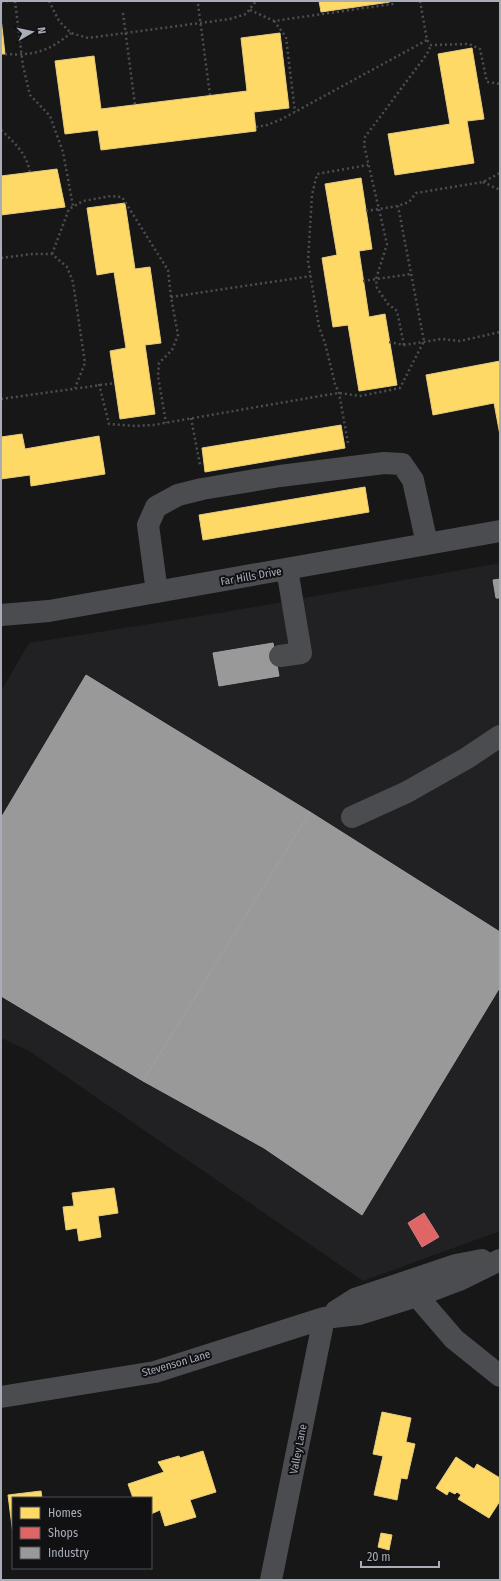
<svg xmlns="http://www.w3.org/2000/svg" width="501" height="1581" font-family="'Fira Sans Condensed',sans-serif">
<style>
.built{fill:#212123}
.homes{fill:#ffd966;stroke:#e5cc7f}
.shops{fill:#e06666;stroke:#cf7b7f}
.industry{fill:#999;stroke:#9e9fa2}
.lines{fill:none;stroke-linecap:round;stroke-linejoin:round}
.path{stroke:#4d4e52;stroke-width:2.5;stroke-dasharray:2 3;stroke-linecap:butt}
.minor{stroke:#4b4c50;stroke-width:22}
.labels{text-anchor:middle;stroke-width:4;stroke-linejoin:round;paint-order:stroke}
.street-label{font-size:11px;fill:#a8adb8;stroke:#111113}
</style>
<rect width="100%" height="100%" fill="#171717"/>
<path class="built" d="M500,563v668l-137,50 -334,-230 -28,-13v-347l28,-48 191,-30z"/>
<path class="homes" d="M319,1h71v1l-69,10z
M1,18l4,36h-4z
M280,33l9,75 -35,4 2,19 -155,19 -3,-20 -33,4 -10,-73 39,-5 7,53 146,-18 -6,-53z
M472,48l12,71 -17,2 7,42 -79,12 -7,-41 62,-10 -12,-70z
M57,169l8,38 -64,8v-39z
M361,178l11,71 -13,2 10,66 16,-3 12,71 -38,6 -11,-66 -15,2 -11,-69 15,-3 -12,-71z
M125,203l10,66 15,-2 11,76 -16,2 10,69 -35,5 -10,-68 16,-3 -12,-76 -17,3 -10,-67z
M500,361v74l-6,-32 -61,12 -7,-40z
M341,425l4,23 -140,24 -3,-24z
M22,434l3,15 74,-13 6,38 -74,12 -1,-11 -29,4v-42z
M365,487l4,25 -166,28 -4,-25z
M114,1188l4,25 -20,3 3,21 -22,4 -2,-13 -11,2 -3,-23 11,-1 -2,-13z
M382,1412l29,6 -5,24 9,2 -8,35 -6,-1 -4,22 -23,-5 9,-39 -10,-2z
M203,1451l13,41 -26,8 6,17 -31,9 -5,-16 -9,4v-16h-18l-5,-14 36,-12 -6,-10 21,-6 1,2z
M456,1457l18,12 3,-5 23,14v23l-11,17 -31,-19 3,-4 -4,-3 -2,2 -6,-3 -2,4 -11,-7z
M41,1491l1,7h-29v36l-5,-39z
M381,1533l11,2 -3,15 -11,-3z"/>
<path class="shops" d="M424,1213l15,24 -17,10 -14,-24z"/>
<path class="industry" d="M500,579v19h-4l-3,-18z
M273,643l6,33 -60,10 -6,-33z
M86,675l224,137 -167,269 -142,-85v-178z
M310,812l190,120v55l-138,228 -98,-67 -121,-67z"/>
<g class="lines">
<path class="path" d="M15,1l8,65 7,29 20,21 13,36 10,54
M49,1l10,20 12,12 17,5 142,-19 16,-5 10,-13
M420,1l7,39 4,5 38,-1 11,5 7,33 13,2
M1,2l8,-1
M198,4l12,91
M250,10l24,11 118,-17 4,-3
M123,13l12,92
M274,21l12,16 9,75
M5,54c29,2 44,-3 66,-21
M256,127l11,-2 15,-6 145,-79
M1,130c14,13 26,24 29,43
M483,182l17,8
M366,211l32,-5 11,-4 7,-9 67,-11 17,-9
M52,254l17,-45 14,-8 28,-5 11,1 46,73 3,27 7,38 -6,15 -13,13 -1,13 8,47
M1,258l31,-4h20l15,13 6,15 12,81 -10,25
M363,281l48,-7
M171,297l140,-21
M389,342l15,3 38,-6 18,2 40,-9
M404,345l-7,-34 -9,-7 -11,-16 -1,-9 11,-35 -23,-99 1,-8 62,-83 4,-9
M99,384l10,40 26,2 18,-1 173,-30 13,-2 21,3 40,-8 24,-47 -26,-135
M1,399l114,-16
M191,418l9,47
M348,443l-9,-50 -4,-9 -10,-41 -6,-16 -11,-66 4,-66 5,-21 51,-9"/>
<path class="minor" d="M157,592l-9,-67 8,-18 22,-12 24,-6 78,-13 104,-13 18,1 11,16 14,64
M1,615l48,-4 451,-80
M280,656l21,-3 -14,-84
M352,817l55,-25 60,-34 33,-22
M417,1296l37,43 46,37
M336,1311l19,-12 101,-34 26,-5
M1,1397l154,-25 169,-54 35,-4 58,-18 42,-16 41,-20
M271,1580l53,-262"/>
</g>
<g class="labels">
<g class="street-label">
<text transform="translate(251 576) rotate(-10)" y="4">Far Hills Drive</text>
<text transform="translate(176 1363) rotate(-16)" y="4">Stevenson Lane</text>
<text transform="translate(298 1449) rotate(-79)" y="4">Valley Lane</text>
</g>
</g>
<rect width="501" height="1581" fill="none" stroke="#a8adb8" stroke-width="4"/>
<rect x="12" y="1497" width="140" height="72" fill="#111113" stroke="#4d4f55"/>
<rect x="20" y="1507" width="20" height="12" fill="#ffd966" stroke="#4d4f55"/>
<text x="48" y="1517" font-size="12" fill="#a8adb8">Homes</text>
<rect x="20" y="1527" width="20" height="12" fill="#e06666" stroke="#4d4f55"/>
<text x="48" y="1537" font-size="12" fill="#a8adb8">Shops</text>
<rect x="20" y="1547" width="20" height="12" fill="#999999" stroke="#4d4f55"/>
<text x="48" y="1557" font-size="12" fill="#a8adb8">Industry</text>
<g transform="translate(32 32) rotate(81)" stroke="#111113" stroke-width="3" paint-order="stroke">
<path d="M0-3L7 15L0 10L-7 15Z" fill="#a8adb8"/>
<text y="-6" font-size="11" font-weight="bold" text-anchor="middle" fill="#a8adb8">N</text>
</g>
<path d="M361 1561v6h78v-6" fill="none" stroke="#a8adb8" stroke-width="2"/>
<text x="367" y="1561" font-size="12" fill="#a8adb8" stroke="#111113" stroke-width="3" paint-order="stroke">20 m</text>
</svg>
